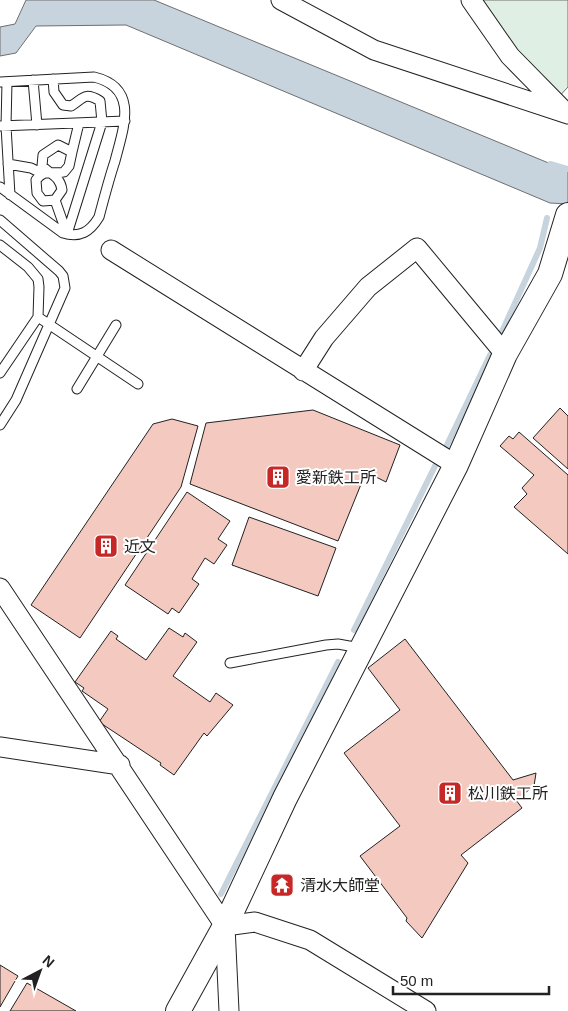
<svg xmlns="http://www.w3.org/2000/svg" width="568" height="1011" font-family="Helvetica,'Noto Sans JP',sans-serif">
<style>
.green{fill:#e0efe3;stroke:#6f6f6f}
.water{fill:#c7d3dd;stroke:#6f6f6f}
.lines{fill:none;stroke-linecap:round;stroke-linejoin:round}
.stream{stroke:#c7d3dd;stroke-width:6}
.building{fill:#f3c9c0;stroke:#222}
.service-casing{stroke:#222;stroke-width:11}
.minor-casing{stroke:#222;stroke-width:21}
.tertiary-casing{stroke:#222;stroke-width:26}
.service{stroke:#fff;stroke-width:9}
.minor{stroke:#fff;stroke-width:19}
.tertiary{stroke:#fff;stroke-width:24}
.labels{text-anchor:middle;stroke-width:4;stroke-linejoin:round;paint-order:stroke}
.poi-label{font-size:16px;fill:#222;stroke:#fff;text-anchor:start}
</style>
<rect width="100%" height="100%" fill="#fff"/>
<path class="green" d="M471,0h97v87l-14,15z"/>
<path class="water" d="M26,0h128l414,171v33l-18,-1 -424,-178 -90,1 -20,27 -16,3v-29l15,-3z"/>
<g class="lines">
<path class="stream" d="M550,164l18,5
M500,336l40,-88 7,-30
M445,449l45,-94
M354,630l83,-168
M221,894l117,-232"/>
</g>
<path class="building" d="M560,408l8,8v53l-35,-31z
M313,410l87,35 -14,37 -20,-10 -28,69 -148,-57 16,-61z
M172,419l26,7 -17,61 -101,151 -49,-33 122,-181z
M519,432l49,43v79l-54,-47 13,-13 -5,-6 12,-13 -34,-29 9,-10 4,3z
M187,492l43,29 -12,18 9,6 -13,19 -9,-6 -13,21 7,5 -20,29 -7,-5 -4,6 -43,-29z
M249,517l87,31 -18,48 -86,-31z
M169,628l14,9 2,-4 12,9 -24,34 37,26 6,-9 17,12 -26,31 -3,-3 -30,42 -14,-10 1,-2 -62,-41 9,-13 -26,-18 2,-3 -9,-6 36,-51 7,5 -2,3 30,21z
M405,639l108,141 23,-7 -2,13 -18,14 6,8 -61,47 7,8 -46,75 -16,-17 1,-3 -47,-62 40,-30 -56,-73 56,-43 -32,-42z
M0,965l18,11 -18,31z
M27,983l49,28h-66z"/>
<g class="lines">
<g class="service-casing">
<path id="service" d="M53,79l1,13 9,13 8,1c12,-7 13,-15 29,-5l2,21 -35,112
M33,80l4,45
M0,82l94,-5c46,11 29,52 21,84 -6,18 -11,37 -16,56 -9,15 -19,21 -36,16l-63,-46
M7,82l-1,44 4,69
M0,126l125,-5
M72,152l-3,14 -5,6c-12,3 -19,-4 -28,8l1,13 6,8 12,-1 7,-10c-2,-14 -11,-15 -20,-24l1,-11 15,-10 14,7 7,-29
M8,164l23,4 10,5
M55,200l12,34
M0,220l59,51 4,5 2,12 -49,112 -16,25
M0,245l28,22 10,12 1,8 -1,30 -38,56
M38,317l100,67
M77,389l39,-64
M230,663l96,-18 12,-1 22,4"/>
</g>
<g class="minor-casing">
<path id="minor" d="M281,0l93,50 194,64
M471,0l39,56 53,54
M111,250l345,215
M303,371l21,-33 44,-51 49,-39 88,106
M0,588l225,338 4,85
M0,747l120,18
M225,926l30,-4 55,18 116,71"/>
</g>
<g class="tertiary-casing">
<path id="tertiary" d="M178,1011l47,-85 60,-128 171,-333 49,-111 45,-80 18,-59"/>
</g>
<use href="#service" class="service"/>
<use href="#minor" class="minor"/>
<use href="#tertiary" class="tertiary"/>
</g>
<defs>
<g id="building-square" transform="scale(1.25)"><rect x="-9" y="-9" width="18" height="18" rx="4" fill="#c62828" stroke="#fff"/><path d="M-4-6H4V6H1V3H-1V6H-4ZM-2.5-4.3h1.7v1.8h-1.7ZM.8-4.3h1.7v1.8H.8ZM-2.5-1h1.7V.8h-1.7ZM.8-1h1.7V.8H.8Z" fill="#fff"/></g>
<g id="temple-square" transform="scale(1.25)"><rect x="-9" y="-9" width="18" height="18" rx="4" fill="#c62828" stroke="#fff"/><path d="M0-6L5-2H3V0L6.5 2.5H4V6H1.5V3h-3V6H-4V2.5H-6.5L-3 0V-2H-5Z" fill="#fff"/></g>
</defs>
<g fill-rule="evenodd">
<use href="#building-square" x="278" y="477"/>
<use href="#building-square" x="106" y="546"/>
<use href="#building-square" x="450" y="793"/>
<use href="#temple-square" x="282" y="885"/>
</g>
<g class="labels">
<g class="poi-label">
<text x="296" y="483">愛新鉄工所</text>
<text x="124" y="552">近文</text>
<text x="468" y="799">松川鉄工所</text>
<text x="300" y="891">清水大師堂</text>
</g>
</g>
<g transform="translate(40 971) rotate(41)" stroke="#ffffff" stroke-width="4" paint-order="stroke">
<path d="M0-4L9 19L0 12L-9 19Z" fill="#222222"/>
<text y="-8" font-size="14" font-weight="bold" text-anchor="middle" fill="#222222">N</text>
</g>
<path d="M393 986v8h156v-8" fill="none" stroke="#222222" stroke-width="2.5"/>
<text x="400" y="986" font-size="15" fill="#222222" stroke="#ffffff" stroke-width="4" paint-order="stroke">50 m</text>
</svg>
